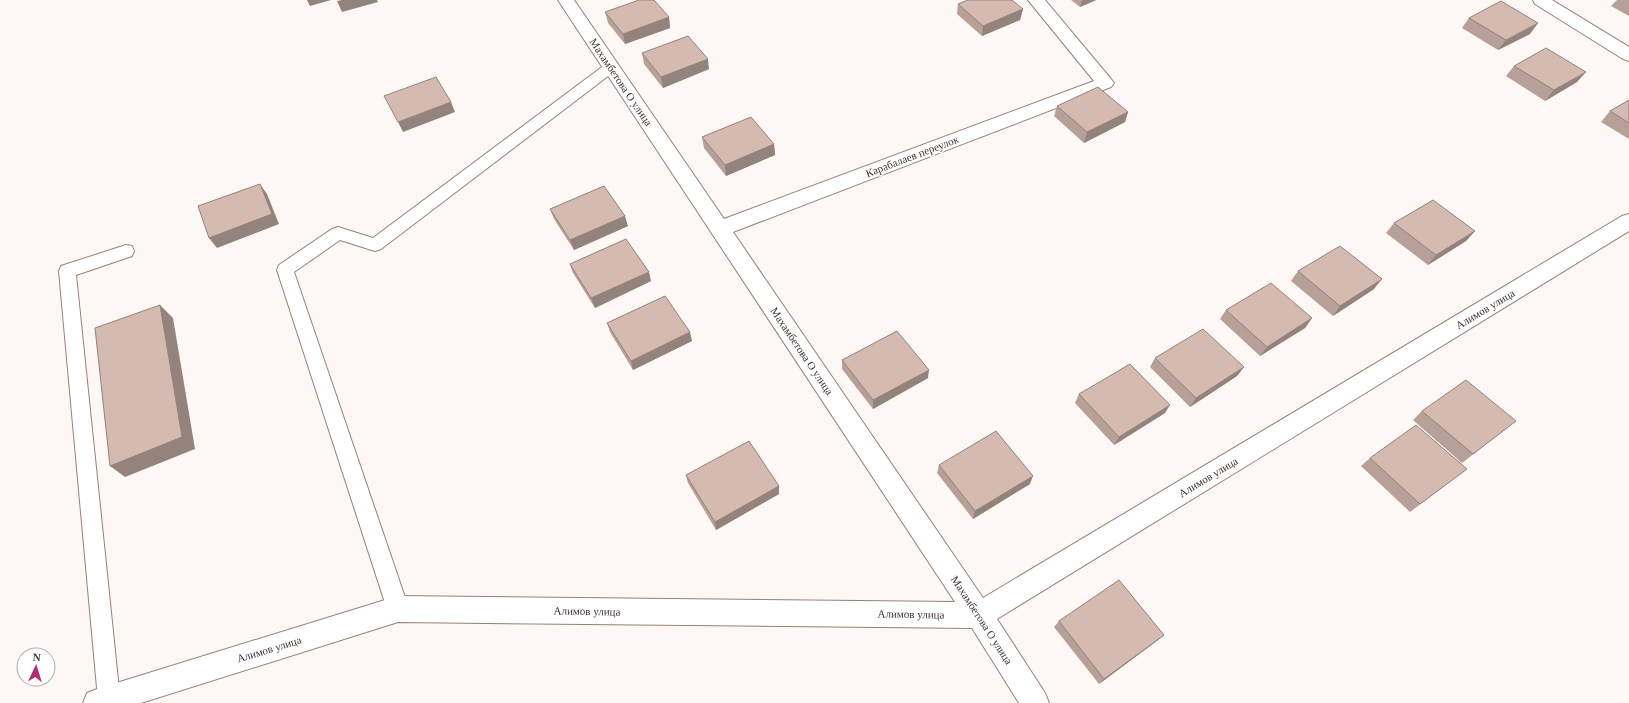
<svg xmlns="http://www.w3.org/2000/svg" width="1629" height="703" font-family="'Times New Roman',serif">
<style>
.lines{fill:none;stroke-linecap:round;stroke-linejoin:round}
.service-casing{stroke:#988076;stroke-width:2}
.minor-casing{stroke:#988076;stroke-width:2}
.service{fill:#fff;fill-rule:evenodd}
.minor{fill:#fff;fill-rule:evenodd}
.wall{fill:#b6a098}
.shaded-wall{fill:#94827c}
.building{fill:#d4bab1;stroke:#94827c}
.labels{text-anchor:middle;stroke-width:3;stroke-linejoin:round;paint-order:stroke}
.street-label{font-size:11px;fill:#3e3430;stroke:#fff}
</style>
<rect width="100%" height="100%" fill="#fdf8f5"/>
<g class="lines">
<g class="service-casing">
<path id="service" d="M611,62l5,2 2,3 -2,3 -235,179 -6,2 -35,-11 -46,32 115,337 -3,7 -8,4 -8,-4 -3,-7 -110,-339 2,-5 53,-36 6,-2 35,11 233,-174z
M126,245l6,1 2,5 -2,5 -56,19 44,424 -1,4h-20l-1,-4 -39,-428 2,-5z"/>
</g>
<g class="minor-casing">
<path id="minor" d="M558,0h16l150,219 370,-138 -66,-81h17l66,79 3,4 -3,4 -378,145 250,366 639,-382 7,-2v17l-632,388 48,74 4,10h-30l-47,-75 -574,-6 -257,81h-58l4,-10 10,-4 301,-93 557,6z
M1533,0h19l77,47v14l-6,-2 -88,-55z"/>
</g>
<use href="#service" class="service"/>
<use href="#minor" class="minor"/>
</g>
<path class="wall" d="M1071,0h25l-16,7z
M1617,0h12v16l-18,-10z
M958,4l65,5 -3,11 -38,16 -25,-22z
M605,12l64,5 1,11 -45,16 -17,-21z
M1469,18l61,16 -32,16 -36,-22z
M642,53l67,16 -46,19 -19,-24z
M1514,66l63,16 -32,19 -39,-25z
M1629,100v39l-28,-17 9,-11z
M1057,106l71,6 -3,10 -41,21 -30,-27z
M702,137l72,7 1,11 -49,21 -22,-28z
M550,209l78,17 -54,24 -20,-31z
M1394,223l81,8 -9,10 -38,24 -42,-32z
M570,264l81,17 -56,27 -22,-35z
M1298,271l76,18 -41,27 -42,-35z
M1226,310l86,8 -7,10 -45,28 -40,-37z
M607,323l85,18 -59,29 -23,-38z
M1155,358l89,9 -7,9 -47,31 -40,-40z
M842,360l86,18 -55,31 -31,-40z
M1079,394l86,19 -51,32 -39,-42z
M1422,411l94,10 -54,42 -49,-43z
M1370,458l97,11 -57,43 -49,-46z
M939,465l91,19 -57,35 -36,-46z
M686,475l93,11v8l-63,36 -28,-47z
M1059,621l105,14 -6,5 -59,44 -45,-57z"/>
<path class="shaded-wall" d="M307,0h24l-21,6z
M342,0h35l1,2 -36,10 -5,-11z
M1082,0h14l-16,7z
M1023,9l-3,11 -38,16 1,-10z
M669,17l1,11 -45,16 -2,-10z
M1538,23l-8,11 -32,16 8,-10z
M708,59l1,10 -46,19 -2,-11z
M1586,72l-9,10 -32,19 9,-11z
M451,102l4,10 -52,20 -5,-10z
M1128,112l-3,10 -41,21 3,-11z
M774,144l1,11 -49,21 -1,-11z
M260,184l7,10 12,30 -62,24 -8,-10z
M625,216l3,10 -54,24 -4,-10z
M1475,231l-9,10 -38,24 8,-10z
M649,272l2,9 -56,27 -4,-10z
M1382,279l-8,10 -41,27 7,-10z
M160,305l13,13 22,131 -70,28 -15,-11z
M1312,318l-7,10 -45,28 7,-9z
M690,332l2,9 -59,29 -2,-9z
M1244,367l-7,9 -47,31 6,-9z
M929,370l-1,8 -55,31v-9z
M1170,405l-5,8 -51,32 5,-8z
M1033,476l-3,8 -57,35 2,-8z
M779,486v8l-63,36 -1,-8z
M1164,635l-6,5 -59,44 5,-5z"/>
<path class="building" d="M639,0h15l15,17 -46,17 -18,-22z
M968,0h44l11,9 -40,17 -25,-22z
M1501,1l37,22 -32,17 -37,-22z
M688,36l20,23 -47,18 -19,-24z
M1546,48l40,24 -32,18 -40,-24z
M436,77l15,25 -53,20 -14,-26z
M1098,87l30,25 -41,20 -30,-26z
M1629,100v23l-19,-12z
M751,117l23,27 -49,21 -23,-28z
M260,184l12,30 -63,24 -11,-32z
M604,186l21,30 -55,24 -20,-31z
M1433,200l42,31 -39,24 -42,-32z
M626,239l23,33 -58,26 -21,-34z
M1340,246l42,33 -42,27 -42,-35z
M1271,283l41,35 -45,29 -41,-37z
M665,296l25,36 -59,29 -24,-38z
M160,305l22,132 -72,29 -15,-138z
M1203,329l41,38 -48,31 -41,-40z
M897,331l32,39 -56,30 -31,-40z
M1130,364l40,41 -51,32 -40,-43z
M1466,380l50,41 -43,33 -51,-43z
M1416,425l51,44 -47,35 -50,-46z
M996,431l37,45 -58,35 -36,-46z
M749,441l30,45 -64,36 -29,-47z
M1119,580l45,55 -60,44 -45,-58z"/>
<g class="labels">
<g class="street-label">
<text transform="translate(621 82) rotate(56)" y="4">Махамбетова О улица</text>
<text transform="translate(912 156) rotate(-21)" y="4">Карабалаев переулок</text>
<text transform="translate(1485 309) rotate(-31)" y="4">Алимов улица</text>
<text transform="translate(802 351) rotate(56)" y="4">Махамбетова О улица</text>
<text transform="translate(1208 477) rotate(-31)" y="4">Алимов улица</text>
<text transform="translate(587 611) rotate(1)" y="4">Алимов улица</text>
<text transform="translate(911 614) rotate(1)" y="4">Алимов улица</text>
<text transform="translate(982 620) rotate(57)" y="4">Махамбетова О улица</text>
<text transform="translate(269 649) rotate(-17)" y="4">Алимов улица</text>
</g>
</g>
<g transform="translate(36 667) rotate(4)"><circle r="19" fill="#ffffff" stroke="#b2aeac"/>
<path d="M0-3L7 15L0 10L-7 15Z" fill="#b12c73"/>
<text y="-6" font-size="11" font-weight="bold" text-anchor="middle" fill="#3e3430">N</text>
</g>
</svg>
